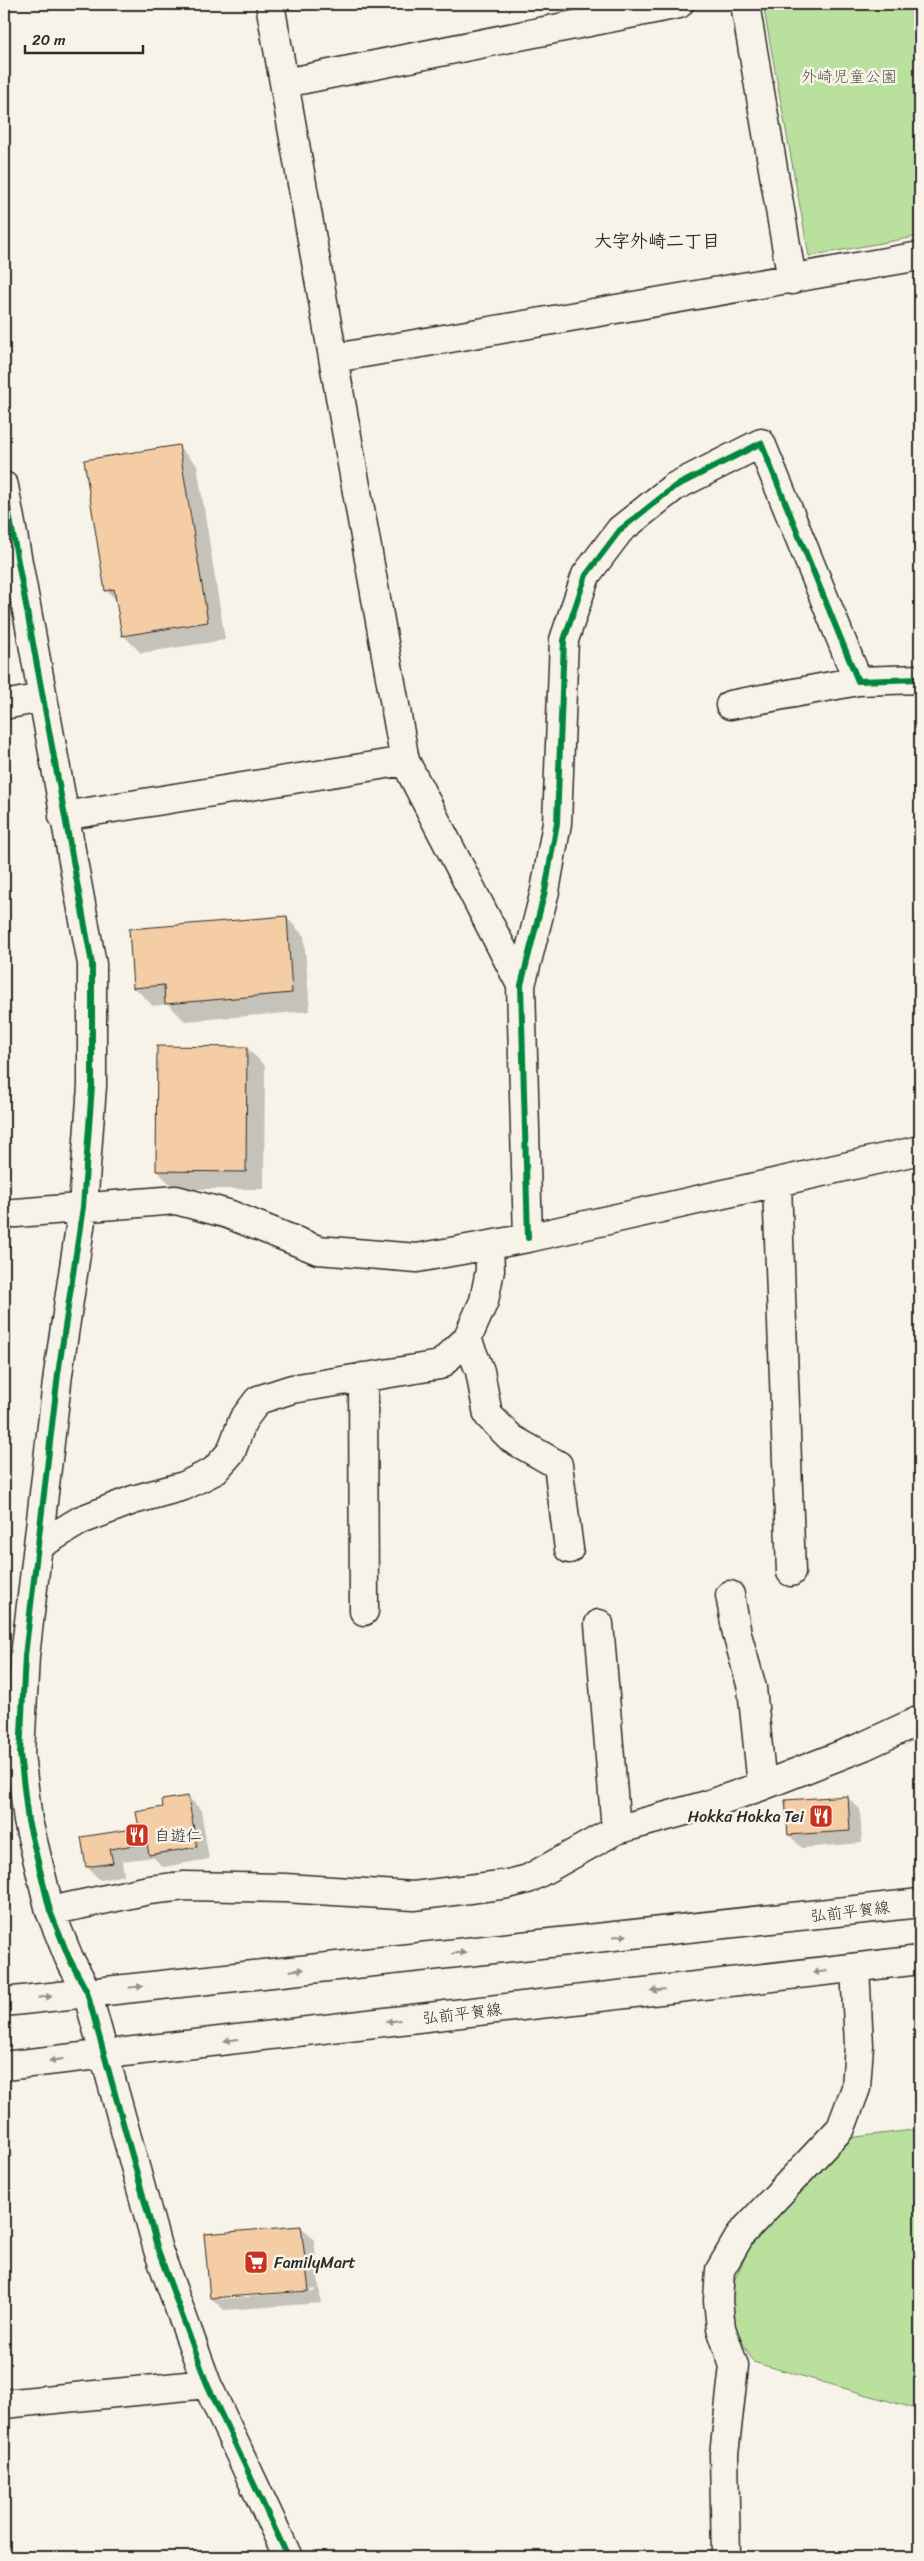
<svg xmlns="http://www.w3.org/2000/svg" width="924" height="2561" font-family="Sriracha,'Klee One',sans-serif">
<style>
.green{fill:#b9e19d;stroke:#728664}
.shadow{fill:#0003;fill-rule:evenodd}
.building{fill:#f5cda4;stroke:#2b2b2b}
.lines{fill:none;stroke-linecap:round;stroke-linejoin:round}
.minor-casing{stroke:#2b2b2b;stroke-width:31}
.tertiary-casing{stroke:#2b2b2b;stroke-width:31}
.secondary-casing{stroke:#2b2b2b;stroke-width:31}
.minor{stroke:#f7f3e8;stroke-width:28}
.tertiary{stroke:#f7f3e8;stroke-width:28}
.secondary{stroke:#f7f3e8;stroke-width:28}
.cycleway-casing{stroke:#f7f3e8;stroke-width:9}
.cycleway{stroke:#00873e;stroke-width:6}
.oneway{fill:#918f8a}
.labels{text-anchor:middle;stroke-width:5;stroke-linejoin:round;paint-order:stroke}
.park-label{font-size:16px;fill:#4e5848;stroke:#f7f3e8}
.poi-label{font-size:16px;fill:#2b2b2b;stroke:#f7f3e8;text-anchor:start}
.street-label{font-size:16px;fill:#2b2b2b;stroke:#f7f3e8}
.neighbourhood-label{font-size:18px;font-weight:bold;fill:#2b2b2b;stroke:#f7f3e8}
</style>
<rect width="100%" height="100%" fill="#f7f3e8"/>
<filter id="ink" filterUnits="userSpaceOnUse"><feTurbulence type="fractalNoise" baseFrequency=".02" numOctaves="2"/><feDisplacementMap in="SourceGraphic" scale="10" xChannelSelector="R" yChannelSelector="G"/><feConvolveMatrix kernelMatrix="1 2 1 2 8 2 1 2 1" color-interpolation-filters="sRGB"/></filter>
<g filter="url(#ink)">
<path class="green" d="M763,4h157v232l-111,20z
M920,2129v281l-167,-48 -24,-45v-25l25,-54 94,-100z"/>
<path class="shadow" d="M179,447l18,18 28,175 -84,13 -18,-18 -6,-34 -11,-11z
M286,917l18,19 6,75 -125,10 -17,-17 -15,2 -18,-18z
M247,1048l18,18 -1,123h-89l-18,-18z
M188,1797l13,13 8,49 -46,8 -10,-10 -31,4 2,14 -24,5 -13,-13 -4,-29 57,-9 25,-21z
M847,1797l13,12 2,34 -60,5 -13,-13z
M301,2227l13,13 7,63 -97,7 -13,-12zM316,2289v2l-95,8v-3z"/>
<path class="building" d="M179,445l29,177 -86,14 -8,-47 -9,2 -21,-131z
M287,916l5,77 -127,11 -1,-19 -31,3 -4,-59z
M157,1046l90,1 -1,125 -90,-1z
M188,1796l9,51 -48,8 -2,-12 -37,6 3,14 -27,4 -5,-30 58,-9 -3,-16 27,-5 -1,-7z
M848,1796l2,35 -62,4 -3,-35z
M301,2226l8,65 -99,7 -6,-64z"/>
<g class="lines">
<g class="minor-casing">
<path id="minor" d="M270,4l135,757 116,224
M745,4l47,276
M285,83l394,-79
M335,358l585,-102
M4,705l38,-7
M730,705l128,-24
M63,816l342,-55
M777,1184l14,388
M83,1207l-25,167 -33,282 -5,98 8,67 22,90 19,47 18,34 71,258 49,134 81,173
M4,1214l172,-14 52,14 90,36 99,8 111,-20 392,-88
M528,1238l-7,-253 24,-94 12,-68 7,-183 22,-65 34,-45 54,-43 87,-44 97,238 62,-2
M467,1339l13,32 8,44 24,24 46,26 11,84
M363,1377l1,234
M38,1546l43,-26 52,-20 51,-14 30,-15 17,-19 12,-32 15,-20 34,-11 148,-24 27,-26 17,-38 6,-31 -1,-25
M730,1595l7,39 15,54 10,98
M599,1624l17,206
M50,1911l99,-21 36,-4 100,2 129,8 94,-12 20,-5 88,-49 91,-25 55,-19 102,-40 56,-26
M4,2404l203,-20
M726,2557l-2,-102 10,-89 -13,-38 -3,-28 2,-30 21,-36 100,-106 15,-40 3,-43 -4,-77"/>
</g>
<g class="tertiary-casing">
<path id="tertiary" d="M4,486l88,478v122l-9,121"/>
</g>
<g class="secondary-casing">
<path id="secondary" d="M4,2002l916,-99
M4,2066l916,-106"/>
</g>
<use href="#minor" class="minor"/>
<use href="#tertiary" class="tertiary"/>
<use href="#secondary" class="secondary"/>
<g class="cycleway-casing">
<path id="cycleway" d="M4,486l88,478v122l-9,121 -25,167 -33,282 -5,98 8,67 22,90 19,47 18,34 71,258 49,134 81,173
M528,1238l-7,-253 24,-94 12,-68 7,-183 22,-65 34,-45 54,-43 87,-44 97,238 62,-2"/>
</g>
<use href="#cycleway" class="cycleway"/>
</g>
<defs><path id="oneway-solid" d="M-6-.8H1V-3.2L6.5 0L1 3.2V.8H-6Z" transform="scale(1.25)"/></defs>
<g class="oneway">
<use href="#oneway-solid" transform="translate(620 1936) rotate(-6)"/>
<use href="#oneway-solid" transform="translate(459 1953) rotate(-6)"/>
<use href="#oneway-solid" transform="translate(297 1970) rotate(-6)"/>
<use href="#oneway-solid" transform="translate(820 1972) rotate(173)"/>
<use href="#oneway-solid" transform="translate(136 1987) rotate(-6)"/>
<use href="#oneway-solid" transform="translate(658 1990) rotate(173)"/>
<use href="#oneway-solid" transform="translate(45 1997) rotate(-6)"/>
<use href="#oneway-solid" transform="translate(393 2021) rotate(173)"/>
<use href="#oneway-solid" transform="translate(231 2040) rotate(173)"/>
<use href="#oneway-solid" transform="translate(56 2060) rotate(173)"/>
</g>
</g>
<defs>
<g id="restaurant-square" transform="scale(1.25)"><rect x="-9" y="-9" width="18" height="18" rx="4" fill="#c8321e" stroke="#f7f3e8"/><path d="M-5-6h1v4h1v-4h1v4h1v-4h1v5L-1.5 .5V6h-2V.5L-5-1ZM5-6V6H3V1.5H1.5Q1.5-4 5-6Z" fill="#fff"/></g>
<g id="supermarket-square" transform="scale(1.25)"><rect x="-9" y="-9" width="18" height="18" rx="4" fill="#c8321e" stroke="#f7f3e8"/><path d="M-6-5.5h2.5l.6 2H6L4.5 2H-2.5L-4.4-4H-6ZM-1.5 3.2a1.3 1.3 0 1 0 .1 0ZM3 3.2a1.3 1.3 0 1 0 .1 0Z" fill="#fff"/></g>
</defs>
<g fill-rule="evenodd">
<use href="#restaurant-square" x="821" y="1816"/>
<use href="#restaurant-square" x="137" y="1835"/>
<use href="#supermarket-square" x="256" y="2262"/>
</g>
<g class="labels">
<g class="park-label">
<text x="849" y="82">外崎児童公園</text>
</g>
<g class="poi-label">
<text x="804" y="1822" text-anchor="end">Hokka Hokka Tei</text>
<text x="154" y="1841">自遊仁</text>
<text x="274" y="2268">FamilyMart</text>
</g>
<g class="street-label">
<text transform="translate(850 1911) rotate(-7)" y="6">弘前平賀線</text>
<text transform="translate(462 2013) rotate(-7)" y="6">弘前平賀線</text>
</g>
<g class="neighbourhood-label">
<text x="657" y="247">大字外崎二丁目</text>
</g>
</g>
<rect width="924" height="2561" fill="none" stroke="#f7f3e8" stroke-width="20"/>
<rect x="10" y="10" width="904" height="2541" fill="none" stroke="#2b2b2b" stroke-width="2" filter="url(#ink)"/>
<path d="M25 45v8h118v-8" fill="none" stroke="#2b2b2b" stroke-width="2.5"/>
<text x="32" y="45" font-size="15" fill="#2b2b2b" stroke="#f7f3e8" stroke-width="4" paint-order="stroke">20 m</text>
</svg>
